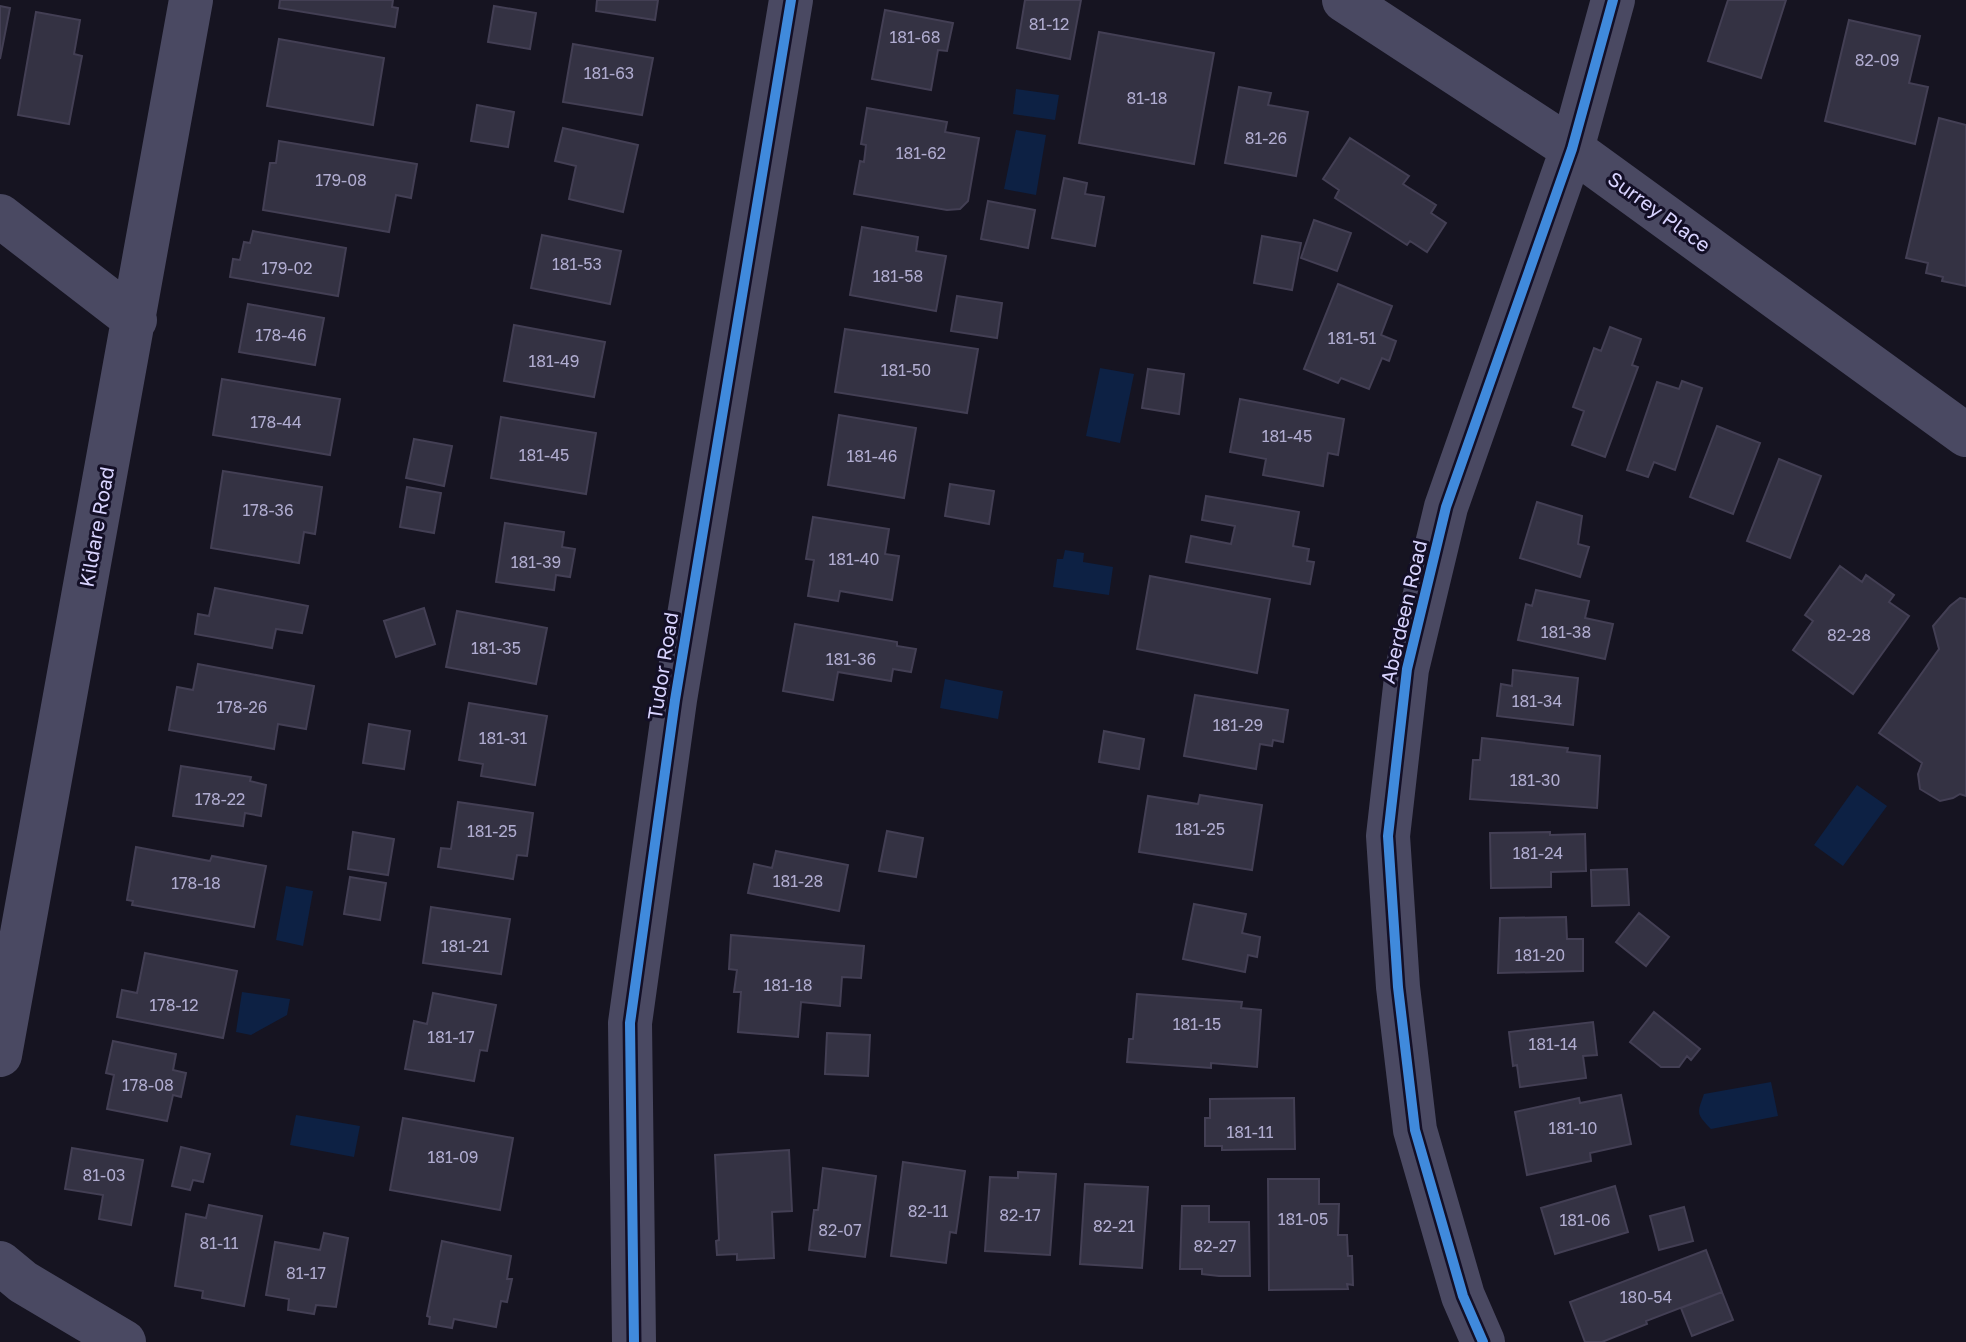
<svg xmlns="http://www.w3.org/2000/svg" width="1966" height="1342" font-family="'Golos Text',sans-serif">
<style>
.water{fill:#0d2144}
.building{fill:#343243;stroke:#433f54;stroke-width:2}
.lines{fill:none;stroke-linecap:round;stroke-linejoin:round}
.minor{stroke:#4a4962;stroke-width:44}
.cycleway-casing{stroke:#130f26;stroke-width:15}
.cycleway{stroke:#408adc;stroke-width:10}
.labels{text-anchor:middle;stroke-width:6;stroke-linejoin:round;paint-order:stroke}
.number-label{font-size:16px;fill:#b0acd0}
.street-label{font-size:20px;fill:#d9d4ff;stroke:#130f26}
</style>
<rect width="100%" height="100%" fill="#161421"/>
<path class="water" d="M1016,89l43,6 -4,25 -42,-6z
M1016,130l30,5 -10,60 -32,-6z
M1100,368l34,6 -14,69 -34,-7z
M1065,550l19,3 -1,9 30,5 -4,28 -56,-8 4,-28h6z
M945,679l58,12 -5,28 -58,-11z
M1857,785l30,21 -44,60 -29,-21z
M286,886l27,5 -10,55 -27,-6z
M242,992l48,7 -3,16 -36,20 -15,-3z
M1771,1082l7,34 -67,13c-15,-16 -14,-15 -7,-35z
M296,1115l64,11 -6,31 -64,-12z"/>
<path class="building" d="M280,0h113l-1,7 6,1 -3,19 -116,-19z
M597,0h61l-3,20 -59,-9z
M1025,0h56l-11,59 -53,-11z
M1728,0h58l-25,78 -53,-17z
M0,6l10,2 -10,51z
M494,6l42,7 -6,36 -42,-7z
M885,10l68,13 -6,28 -9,-1 -7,40 -59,-11z
M36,12l44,8 -6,34 8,2 -13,68 -51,-9z
M1849,20l71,16 -11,47 19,4 -13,57 -90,-23z
M1099,32l115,21 -20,111 -115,-21z
M279,39l105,19 -11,67 -106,-19z
M573,44l80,14 -11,57 -79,-13z
M1239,87l32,6 -3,12 40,7 -12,64 -71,-13z
M477,105l37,7 -6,35 -37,-6z
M867,108l80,14 -2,10 34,6 -11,63 -8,8 -13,1 -93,-16 6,-33 4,1 2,-17 -5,-1z
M1939,118l27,7v161l-24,-5 1,-4 -17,-4 2,-10 -22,-5z
M563,128l75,17 -15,67 -54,-13 7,-33 -21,-5z
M1350,138l59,38 -6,8 33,21 -5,8 15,10 -19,29 -17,-11 -3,4 -72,-47 4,-8 -16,-11z
M279,141l138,23 -6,34 -15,-3 -7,37 -126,-22 7,-47h6z
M1064,178l23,5 -2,11 19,3 -9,49 -43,-8z
M988,201l47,9 -7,38 -47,-9z
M1314,220l37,13 -14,38 -36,-13z
M862,227l56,10 -2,14 30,5 -10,55 -86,-16z
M253,231l93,17 -8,48 -108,-19 3,-18 7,1 4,-18 6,1z
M542,235l79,16 -11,53 -79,-16z
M1262,236l39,7 -9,47 -38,-7z
M1338,284l54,22 -11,29 15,6 -7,20 -7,-3 -13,31 -28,-11 -3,5 -34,-14z
M957,296l45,7 -5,35 -46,-7z
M248,304l76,14 -9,47 -76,-13z
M514,325l91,17 -11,55 -90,-16z
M1610,327l31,12 -9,26 6,2 -33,90 -33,-12 12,-34 -11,-4 21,-59 7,3z
M845,329l133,20 -11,64 -132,-21z
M1148,369l36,5 -5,40 -37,-6z
M222,379l118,20 -10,56 -117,-20z
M1682,381l20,7 -27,82 -21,-8 -6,15 -21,-7 30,-88 22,7z
M1240,399l104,20 -6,36 -10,-2 -5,33 -60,-11 3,-16 -36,-7z
M839,415l77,13 -12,70 -76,-13z
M501,417l95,16 -10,61 -95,-16z
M1717,426l43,17 -27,71 -43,-17z
M414,439l38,7 -8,40 -38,-8z
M1779,459l42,17 -31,82 -43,-17z
M223,471l99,16 -7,47 -11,-2 -5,31 -88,-15z
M950,484l44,7 -5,33 -44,-8z
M407,487l34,6 -7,40 -34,-6z
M1206,496l93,16 -6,34 16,3 -2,12 7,1 -4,22 -124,-22 5,-26 40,8 4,-18 -33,-6z
M1537,502l45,14 -4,28 11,3 -9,30 -60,-19z
M813,517l76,12 -4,25 14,2 -7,44 -52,-9 -2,10 -30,-5 6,-36 -8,-1z
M505,523l59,9 -2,15 13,2 -5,28 -14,-2 -2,15 -58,-8z
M1840,566l22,16 4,-7 28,20 -5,7 20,14 -56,78 -60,-44 20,-29 -8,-6z
M1150,576l120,23 -13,74 -120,-24z
M215,588l93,18 -6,27 -26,-4 -4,19 -77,-14 3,-20 11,2z
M1536,590l53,11 -4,17 28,6 -8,35 -87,-19 8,-36 6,2z
M1960,598l6,1v197l-6,-2 -7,4 -13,3 -20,-12 -2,-15 4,-11 -43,-30 60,-84 -6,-23 17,-20z
M424,608l11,36 -39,13 -12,-36z
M457,611l90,17 -11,56 -90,-17z
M795,624l102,18v4l19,3 -5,23 -18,-3 -2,12 -53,-9 -5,28 -50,-9z
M198,664l116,22 -8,43 -28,-5 -4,25 -105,-19 8,-43 16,3z
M1513,670l65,8 -5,47 -76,-9 4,-32 11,2z
M1195,695l93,15 -5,32 -10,-2 -1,6 -12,-2 -4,25 -72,-13z
M469,703l78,13 -12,69 -54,-9 2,-12 -24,-4z
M369,724l41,7 -6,38 -41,-6z
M1104,731l40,8 -5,30 -40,-7z
M1482,738l86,10 -1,4 33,4 -3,52 -127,-9 3,-39h7z
M181,766l70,11 -1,4 16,4 -5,31 -16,-3 -2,13 -70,-10z
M1200,795l62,10 -10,65 -113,-18 9,-56 50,8z
M458,802l75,11 -6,43 -10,-1 -4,24 -75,-12 3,-19 10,1z
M887,831l36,7 -7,39 -37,-6z
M353,832l41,7 -6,36 -40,-6z
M1550,832v3l35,-1 1,37 -35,1v15l-60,1 -1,-55z
M136,847l74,14 2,-5 54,10 -12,61 -122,-22 1,-4 -6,-1z
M776,851l72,14 -9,46 -91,-18 6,-29 18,4z
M1627,869l2,36 -37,1 -1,-36z
M350,877l36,6 -6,37 -36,-6z
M1194,904l52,10 -4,19 18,4 -3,20 -9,-2 -3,17 -62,-13z
M431,907l79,12 -9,55 -78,-11z
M1639,913l30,24 -23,29 -30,-24z
M1566,917l1,22h16v32l-85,2 2,-55z
M731,935l133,11 -3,32 -19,-1 -2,29 -39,-4 -3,35 -60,-5 3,-40h-7l3,-22 -8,-1z
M145,953l92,18 -14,67 -106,-21 5,-27 15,3z
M433,993l63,12 -9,46 -7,-1 -6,31 -69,-12 9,-48 13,3z
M1137,994l105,8 -1,6 20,2 -4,57 -46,-4v5l-84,-6 2,-23h4z
M1654,1012l46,37 -9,11 -4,-4 -8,11h-18l-31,-25z
M1593,1022l4,33 -14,1 3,22 -66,9 -3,-22 -4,1 -4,-34z
M827,1033l43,2 -2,41 -43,-2z
M113,1041l63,13 -3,16 13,3 -5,24 -8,-2 -6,26 -60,-12 7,-34 -8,-2z
M1621,1095l10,49 -41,9 1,8 -64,14 -12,-63 64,-14 1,5z
M1294,1098l1,51 -73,1v-4h-17v-28h5v-19z
M403,1118l110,20 -13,72 -110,-20z
M181,1147l29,7 -7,28 -10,-2 -3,10 -18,-4z
M72,1148l71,12 -12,65 -32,-6 4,-24 -38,-6z
M789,1150l3,61 -20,1 2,46 -37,2v-6l-20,1 -1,-14 3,-1 -4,-85z
M903,1162l62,9 -9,62 -6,-1 -4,31 -55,-7z
M823,1168l53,8 -11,81 -56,-7 5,-40h4z
M1018,1172l38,2 -6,81 -65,-4 5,-74 28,1z
M1268,1179h51v25h20l-1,31h9l1,21h4l1,29 -6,-1 1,5 -79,1z
M1085,1184l63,3 -6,81 -62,-4z
M1615,1186l13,46 -73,22 -14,-46z
M209,1205l53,11 -18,90 -42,-8 1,-7 -28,-5 11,-72 20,4z
M1182,1206h27v16h40l1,54h-31l-17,-2v-5h-22z
M1684,1207l9,34 -34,9 -9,-34z
M324,1233l24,5 -12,69 -20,-2 -2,9 -26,-4 1,-11 -23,-4 9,-53 45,8z
M442,1241l69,15 -4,23h5l-5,23 -6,-1 -5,26 -42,-8 -2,9 -23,-4 1,-7 -3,-1z
M1706,1250l16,42 -76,29 1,3 -45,18h-17l-15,-40z
M1722,1292l11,28 -41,16 -11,-28z"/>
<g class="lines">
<path class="minor" d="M1344,0l228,149 394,286
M0,216l135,104
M0,1055l191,-1055
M0,1263l23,19 101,60
M634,1342l-4,-319 45,-323 116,-700
M1483,1342l-20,-46 -48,-166 -17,-143 -10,-151 19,-167 39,-162 126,-358 41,-149"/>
<g class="cycleway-casing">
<path id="cycleway" d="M634,1342l-4,-319 45,-323 116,-700
M1483,1342l-20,-46 -48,-166 -17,-143 -10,-151 19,-167 39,-162 126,-358 41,-149"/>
</g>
<use href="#cycleway" class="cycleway"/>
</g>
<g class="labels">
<g class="number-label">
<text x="1049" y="30">81-12</text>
<text x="915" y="43">181-68</text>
<text x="1877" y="66">82-09</text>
<text x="609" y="79">181-63</text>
<text x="1147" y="104">81-18</text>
<text x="1266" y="144">81-26</text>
<text x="921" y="159">181-62</text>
<text x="341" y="186">179-08</text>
<text x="577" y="270">181-53</text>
<text x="287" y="274">179-02</text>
<text x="898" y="282">181-58</text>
<text x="281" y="341">178-46</text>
<text x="1352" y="344">181-51</text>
<text x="554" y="367">181-49</text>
<text x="906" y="376">181-50</text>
<text x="276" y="428">178-44</text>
<text x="1287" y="442">181-45</text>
<text x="544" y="461">181-45</text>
<text x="872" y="462">181-46</text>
<text x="268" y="516">178-36</text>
<text x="854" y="565">181-40</text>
<text x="536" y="568">181-39</text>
<text x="1566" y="638">181-38</text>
<text x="1849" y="641">82-28</text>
<text x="496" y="654">181-35</text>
<text x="851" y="665">181-36</text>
<text x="1537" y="707">181-34</text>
<text x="242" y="713">178-26</text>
<text x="1238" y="731">181-29</text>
<text x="503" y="744">181-31</text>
<text x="1535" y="786">181-30</text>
<text x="220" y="805">178-22</text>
<text x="1200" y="835">181-25</text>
<text x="492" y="837">181-25</text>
<text x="1538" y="859">181-24</text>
<text x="798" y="887">181-28</text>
<text x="196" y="889">178-18</text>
<text x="465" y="952">181-21</text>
<text x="1540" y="961">181-20</text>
<text x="788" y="991">181-18</text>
<text x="174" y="1011">178-12</text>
<text x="1197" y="1030">181-15</text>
<text x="451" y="1043">181-17</text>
<text x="1553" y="1050">181-14</text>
<text x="148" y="1091">178-08</text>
<text x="1573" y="1134">181-10</text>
<text x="1250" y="1138">181-11</text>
<text x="453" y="1163">181-09</text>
<text x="104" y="1181">81-03</text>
<text x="928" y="1217">82-11</text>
<text x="1020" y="1221">82-17</text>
<text x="1303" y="1225">181-05</text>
<text x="1585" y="1226">181-06</text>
<text x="1114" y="1232">82-21</text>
<text x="840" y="1236">82-07</text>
<text x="219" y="1249">81-11</text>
<text x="1215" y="1252">82-27</text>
<text x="306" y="1279">81-17</text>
<text x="1646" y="1303">180-54</text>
</g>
<g class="street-label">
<text transform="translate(1659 212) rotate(36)" y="7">Surrey Place</text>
<text transform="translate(97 527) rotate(-80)" y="7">Kildare Road</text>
<text transform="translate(1404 612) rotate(-77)" y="7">Aberdeen Road</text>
<text transform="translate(663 666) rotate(-81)" y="7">Tudor Road</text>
</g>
</g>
</svg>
